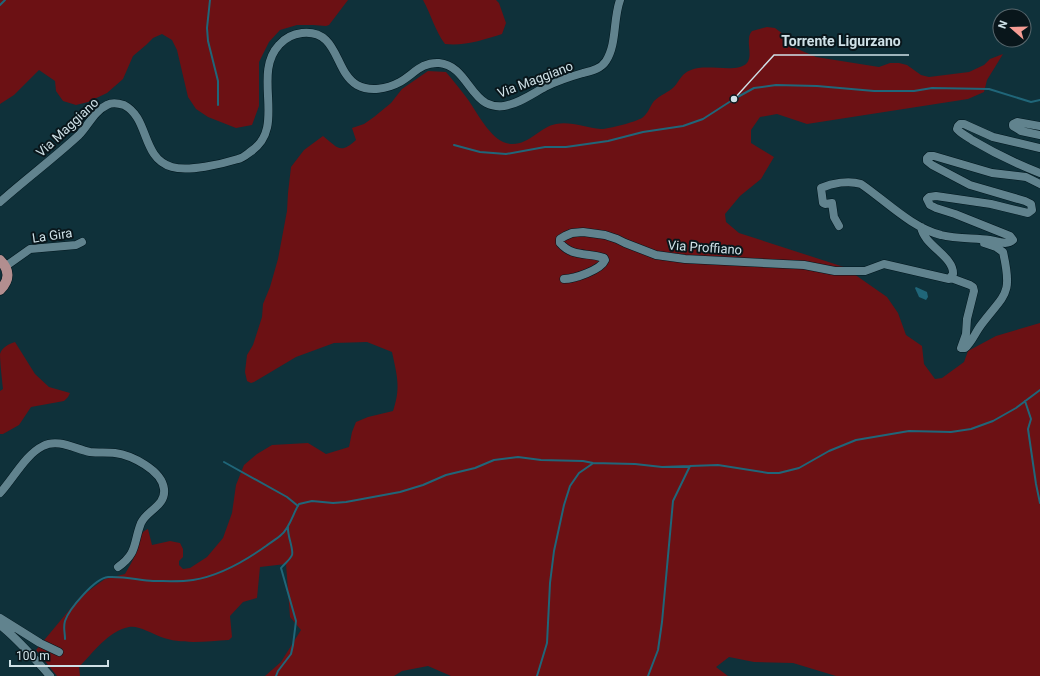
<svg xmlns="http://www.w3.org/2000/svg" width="1040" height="676" font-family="Roboto,sans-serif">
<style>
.green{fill:#6c1114}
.water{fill:#206679}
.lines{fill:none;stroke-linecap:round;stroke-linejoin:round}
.stream{stroke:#206679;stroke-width:2}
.minor-casing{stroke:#01171e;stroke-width:9}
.major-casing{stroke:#01171e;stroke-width:11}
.minor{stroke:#61838e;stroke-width:8}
.major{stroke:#b28e8f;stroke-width:10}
.labels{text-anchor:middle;stroke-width:4;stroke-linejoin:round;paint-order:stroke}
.street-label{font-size:13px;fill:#cfe1e7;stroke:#09161b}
.leader{fill:none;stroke:#cfe1e7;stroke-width:1.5}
.callout-dot{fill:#cfe1e7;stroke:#09161b;stroke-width:1.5}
.callout-label{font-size:14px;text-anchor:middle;font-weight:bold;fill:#cfe1e7;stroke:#09161b;stroke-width:4;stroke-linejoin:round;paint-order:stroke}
</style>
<rect width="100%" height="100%" fill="#0f313a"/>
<path class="green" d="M0,0h348l-19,25 -3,1 -13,-1h-16l-17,5 -11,12 -10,20v44l-7,19 -16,3 -28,-11 -12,-8 -8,-12 -11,-47 -5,-10 -10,-6 -9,4 -7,7 -13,11 -10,23 -16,14 -19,9 -12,3 -13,-4 -7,-10 -1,-10 -16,-11 -25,25 -14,9z
M423,0h73l3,3 7,20 -4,11c-19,6 -37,12 -57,10 -10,-13 -14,-30 -22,-44z
M767,27l8,1 8,6 10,13 23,10 63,10 11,-4h9l8,2 14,10 8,2 40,-5 15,-7 6,-6 13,-5 -16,26 -3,12 -16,7 -161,25 -30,-10 -17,3 -9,13v13l23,14 -13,22 -21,17 -15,18 1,8 13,11 105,34 43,30 11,16 8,22 16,11 2,18 11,15 7,-1 22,-16 4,-11 28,-15 44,-13v353h-204l-43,-13 -39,-1 -25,-5 -13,10 12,9h-277l-23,-10 -26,5 -8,5h-129l16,-14 20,-32 -11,-13 -4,-53 -26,3 -3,31 -14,4 -13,14 2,21 -3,3c-21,1 -47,5 -68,-3 -8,-3 -23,-12 -32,-10 -21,4 -36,26 -50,40l1,9h-23l-21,-26 44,-53 25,-18 20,-5c3,-6 7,-11 9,-17 4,-10 2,-23 14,-28l4,16 18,-4 10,2 3,6v8l-4,4v4l4,4 7,-1 17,-11 16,-19 9,-25 4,-28 8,-20 13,-11 15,-9 36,-2 18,11 23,-7 3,-15 4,-10 12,-5 25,-6c8,-24 4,-35 -1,-59l-25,-10 -33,1 -38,14 -42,25 -3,1 -4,-2 -2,-9 2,-17 6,-10 9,-28 1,-13 7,-17 8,-28 9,-48 1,-18 3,-26 13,-17 19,-14c14,11 17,19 33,4l-4,-12 12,-4 10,-7 17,-14 11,-14 26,-18 18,1c8,10 16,19 23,29 8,12 22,38 37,42 20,6 33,-16 50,-19 15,-3 30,4 45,5 8,0 34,-7 41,-11 6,-4 8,-12 12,-17 6,-6 15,-9 20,-14 6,-7 8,-14 17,-17 15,-7 46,4 56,-7 5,-7 1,-16 2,-24 0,-3 1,-6 3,-8z
M15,342l20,32 14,13 21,6 -2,4 -4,4 -33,6 -12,18 -16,9h-3v-43l3,-2c-1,-9 -3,-27 -3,-35 2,-7 9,-10 15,-12z"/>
<path class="water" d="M916,287l11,5 1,5 -2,3 -7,-3 -4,-9z"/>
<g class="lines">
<path class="stream" d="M210,0l-3,28 1,13 10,40v24
M0,5l5,-5
M454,145l26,7 26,2 39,-7h21l42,-6 35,-9 40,-6 20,-7 31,-20 20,-11 22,-3 41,1 57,5h40l18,-3 57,1 42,13 9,-2
M1025,401l6,18 -3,10 8,55 4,19
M224,462l63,35 11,9
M65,639c0,-7 -2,-11 0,-18 4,-12 30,-43 43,-44 15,-1 31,3 45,4 13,0 27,1 40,-1 26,-4 52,-19 73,-34 5,-4 11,-7 15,-11 9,-7 12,-22 18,-31l13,-3 21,2 13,-1 54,-10 23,-7 23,-10 29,-7 19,-8 24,-3 23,3 42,1 10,2 42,1 27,3 56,-2 50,8h11l20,-5 30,-17 27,-11 53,-9 42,1 20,-3 22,-8 23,-13 24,-18
M276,676l2,-5 13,-17 2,-9 3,-24 -15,-53c3,-4 9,-8 11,-13 2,-5 -5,-20 -4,-28
M537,676l10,-33 3,-60 4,-32 10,-46 6,-19 9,-13 13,-9
M648,676l10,-26 4,-28 11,-121 17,-35"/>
<g class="minor-casing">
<path id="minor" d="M1040,126l-23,-4 -4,2v2l8,5 19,4
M1040,148l-47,-11 -29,-13h-4l-2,2 -1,3c4,5 10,7 15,11 22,13 45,24 68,33
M0,202c26,-23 54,-44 79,-67 9,-9 15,-24 28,-30 5,-3 11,-2 17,0 19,10 19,33 30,49 4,6 11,11 18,13 16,5 50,-3 66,-8 5,-1 8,-4 12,-7 38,-24 1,-77 29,-107 6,-7 14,-11 23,-12 37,-4 32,39 55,52 13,7 30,4 43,-3 14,-8 21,-20 39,-19 24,2 30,31 47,40 6,3 12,4 18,3 14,-2 28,-12 41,-19 12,-6 24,-10 38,-14 8,-2 18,-4 23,-12 11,-17 7,-42 14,-61
M839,226l-5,-9 -2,-14 -7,1 -2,-1 -2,-15c11,-5 28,-8 40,-4 25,17 51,44 80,51 15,4 32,3 49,5 7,1 17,6 23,0l-3,-4 -55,-22 -19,-6 -6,-3 -3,-6 2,-2 7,-1 55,8 37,9 4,-3 -1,-6 -6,-3 -55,-16 -38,-20 -5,-4v-3l2,-2h5l58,17 34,4 14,7
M6,266l24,-17 46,-4 6,-3
M951,278l19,7 3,2 1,4 -7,28 -1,15 -5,14h4c7,-6 10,-15 16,-23 24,-32 32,-29 22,-73l-7,-5 -12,-4
M564,279c10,0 37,-9 41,-19l-1,-2c-16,-6 -31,0 -44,-15v-4l5,-3 7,-3 11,-1 22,3 12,4 8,4 31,12 29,4 119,6 31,6h30l19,-7 65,15 4,-5c1,-18 -29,-28 -32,-47
M0,493c13,-14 26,-39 43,-47 15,-8 32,3 47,6 9,1 17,0 25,1 16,2 47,17 49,36 2,17 -17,21 -23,34 -8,20 -3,30 -23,44
M0,618l40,25 19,9
M0,625c19,15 34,33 50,51"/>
</g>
<g class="major-casing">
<path id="major" d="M0,260c10,10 10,20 0,30"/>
</g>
<use href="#minor" class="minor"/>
<use href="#major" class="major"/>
</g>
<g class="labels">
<g class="street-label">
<text transform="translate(535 79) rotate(-21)" y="5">Via Maggiano</text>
<text transform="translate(67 127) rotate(-43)" y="5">Via Maggiano</text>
<text transform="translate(52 235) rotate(-8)" y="5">La Gira</text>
<text transform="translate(705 247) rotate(4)" y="5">Via Proffiano</text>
</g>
</g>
<path class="leader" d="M734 99L774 55H909"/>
<circle class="callout-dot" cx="734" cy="99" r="4"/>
<g class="callout-label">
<text x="841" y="46">Torrente Ligurzano</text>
</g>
<g transform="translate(1012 28) rotate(290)"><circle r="19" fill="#09161b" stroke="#58676d"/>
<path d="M0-3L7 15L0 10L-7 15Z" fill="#f59c94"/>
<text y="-6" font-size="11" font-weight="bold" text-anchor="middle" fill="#cfe1e7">N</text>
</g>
<path d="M10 660v6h98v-6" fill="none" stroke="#cfe1e7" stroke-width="2"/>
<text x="16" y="660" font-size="12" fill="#cfe1e7" stroke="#09161b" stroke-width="3" paint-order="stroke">100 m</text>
</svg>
